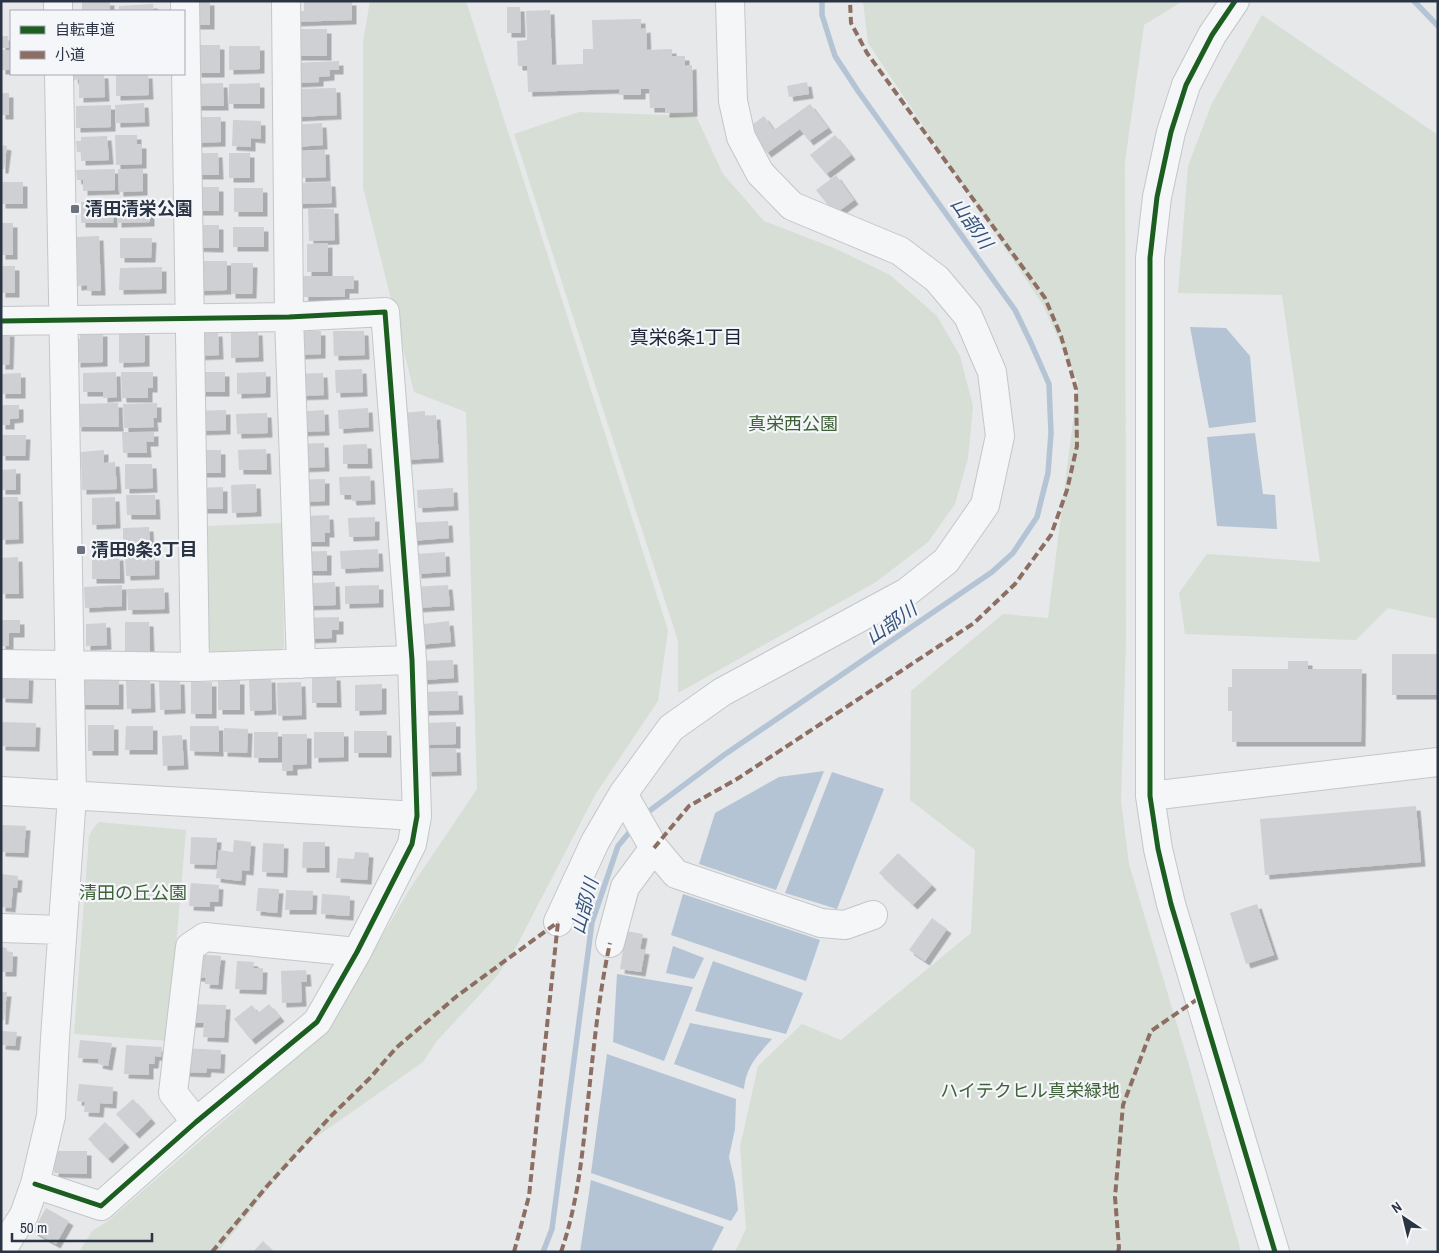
<svg xmlns="http://www.w3.org/2000/svg" width="1439" height="1253" font-family="'Archivo Narrow','Noto Sans JP',sans-serif">
<style>
.green{fill:#d6ded6}
.water{fill:#b4c4d5}
.lines{fill:none;stroke-linecap:round;stroke-linejoin:round}
.stream{stroke:#b4c4d5;stroke-width:5.5}
.building{fill:#ced0d3;filter:url(#shadow)}
.minor-casing{stroke:#c4c6c8;stroke-width:30}
.minor{stroke:#f5f6f7;stroke-width:28}
.quiet{stroke:#8d6e63;stroke-width:4;stroke-dasharray:8 4;stroke-linecap:butt}
.cycleway-casing{stroke:#f4f6f9;stroke-width:8}
.cycleway{stroke:#1b5e20;stroke-width:5}
.poi-dot{fill:#6c737f;stroke:#f4f6f9;stroke-width:2}
.labels{text-anchor:middle;stroke-width:4.5;stroke-linejoin:round;paint-order:stroke}
.poi-label{font-size:18px;font-weight:bold;fill:#2b3445;stroke:#f4f6f9;text-anchor:start}
.park-label{font-size:18px;fill:#3f6138;stroke:#f4f6f9}
.water-label{font-size:19px;font-style:italic;fill:#34527a;stroke:#f4f6f9}
.neighbourhood-label{font-size:19px;fill:#1d2536;stroke:#f4f6f9}
</style>
<defs>
<filter id="shadow"><feDropShadow dx="4.5" dy="4.5" stdDeviation="0" flood-color="#0004"/></filter>
</defs>
<rect width="100%" height="100%" fill="#e6e8ea"/>
<path class="green" d="M370,1h96l202,629 -10,71 -63,94 -80,154 -18,27 -61,66 -13,20 -121,85 -84,105h-139l13,-21 16,-10 218,-189 83,-142 68,-101 -11,-377 -52,-20 -51,-205v-145z
M863,1h320l-39,24 -19,137 1,478 -5,161 8,63 58,194 54,194h-506l11,-23 -6,-82 18,-81 44,-42 39,16 130,-107 4,-83 -65,-50 1,-109 92,-77 45,4 30,-236 -35,-77 -175,-262z
M1262,15l176,120v484l-50,-11 -32,32 -171,-6 -6,-41 28,-39 113,8 -38,-267 -104,-2 10,-127 24,-63z
M579,112l117,4 27,58 41,47 70,27 56,27 47,41 23,40 13,50 -5,52 -13,46 -27,38 -52,40 -198,111v-52l-164,-507z
M282,523l2,124 -5,5h-67l-6,-6v-120z
M99,822l87,8 -18,211 -94,-7 15,-198 3,-6z"/>
<path class="water" d="M1190,327l36,1 24,28 6,66 -47,6z
M1255,433l8,61 12,1 2,34 -60,-3 -10,-89z
M824,771l-48,119 -77,-26 16,-51 64,-36z
M832,772l52,17 -47,120 -52,-16z
M683,894l137,46 -14,41 -135,-46z
M673,946l31,12 -10,21 -28,-6z
M713,961l90,32 -17,41 -91,-23z
M617,974l76,13 -29,74 -51,-19z
M690,1023l82,16c-14,16 -26,27 -28,50l-70,-25z
M607,1054l129,45 -1,30 -6,28 6,26 3,27 -7,11 -140,-48z
M591,1180l133,47 -13,25h-131z"/>
<g class="lines">
<path class="stream" d="M1414,1l24,25
M644,815l80,-60 268,-183 21,-19 24,-36 11,-44 3,-40 -2,-49 -18,-41 -16,-33 -157,-219 -23,-35 -13,-41v-14
M543,1252l9,-23 40,-307 26,-76 15,-18"/>
</g>
<path class="building" d="M82,1h28v10h-28z
M185,1h25v24h-25z
M304,1h48v19l-60,2v-11h12z
M153,4l1,7h-35v-5z
M507,7h13l1,26h-14z
M550,10l2,55 31,-1v-15h10l-1,-29 49,-1v10l5,-1 1,22 25,-1v7h13v10l7,-1 1,47 -28,1v-5h-15l-1,-19h-8v6h-22v-6l-91,3 -1,-26h-9l-1,-25 10,-1 -1,-29z
M295,29h32v27h-32z
M1,36h7l1,12h-8z
M197,45h23v28h-23z
M229,46h31v23l-31,1z
M1,50h9v20h-9z
M339,61v9h-9v6l-11,1v5l-23,1 -1,-20z
M73,74h31l1,23 -26,1v-19l-5,1z
M116,74h32l1,21 -33,1z
M807,82l2,12 -20,3 -2,-11z
M223,83l1,23h-35v-22z
M260,83v21h-31v-20z
M336,88l1,27 -40,2 -1,-28z
M1,93h8v22h-8z
M144,103l1,19 -29,1 -1,-18z
M810,104l18,24 -19,13 -9,-12 -33,24 -19,-25 16,-12 10,14z
M111,105v22l-35,1v-22z
M201,117h20v25l-33,1v-16l13,-1z
M233,120l28,1v18l-10,-1v9l-19,-1z
M322,123l1,22 -27,2 -6,-22z
M115,135h22v9h5v20l-26,1z
M835,135l16,20 -25,19 -16,-19z
M107,136l2,24 -28,1v-9h-4l-1,-11h5v-4z
M1,145l6,1 -3,23h-3z
M325,150l1,27 -25,1v-27z
M188,153h30l1,22h-31z
M229,153h21v25h-21z
M115,169v21l-32,1v-11h-6l-1,-10z
M118,169h25v22l-24,1z
M836,175l18,25 -19,14 -19,-24z
M1,182h22v22h-22z
M331,182l1,21 -34,1 -1,-21z
M197,187h22v24h-22z
M234,188h29v24h-29z
M117,200h33v22l-33,1z
M81,202h33l-1,21h-32z
M308,209h26l1,31 -26,1z
M1,223h12v32h-12z
M190,225h29v23l-30,-1z
M233,227h31v20h-31z
M99,236l2,55h-14v-6l-10,1 -2,-49z
M120,238h32l-1,20h-31z
M328,243v29h-21v-28z
M192,261h35v29l-35,1z
M231,263h22l-1,31h-21z
M1,266h14v27h-14z
M162,267v22l-43,1 1,-22z
M303,276h51v13h-9v8h-41z
M145,331v31l-26,1v-31z
M231,331h27l1,26 -28,1z
M293,331h28v23l-27,1z
M333,331h31l1,24 -31,1z
M1,332h9l-1,33h-8z
M103,332v30l-27,1v-24h4v-6z
M218,332l1,23 -30,1v-23z
M362,369l1,23 -27,1 -1,-23z
M116,372l1,25 -14,1v-6h-20v-19z
M121,372h32v16h-5v10h-26z
M191,372h34v20h-34z
M266,372v21l-29,1v-21z
M21,373v21h-20v-20z
M323,373l1,22 -32,1v-22z
M118,403l1,24h-42v-23z
M157,403v15h-4l1,9 -30,1 -1,-24z
M1,405h18v13l-9,1v6h-9z
M368,408l1,19 -30,2 -1,-19z
M226,410v20l-32,1 -1,-20z
M324,410l1,21 -31,1 -1,-20z
M425,411v5l11,-1 3,43 -34,2 -3,-47z
M267,413l1,20 -31,1 -1,-20z
M122,432h32v10h-8l1,11h-24z
M1,435h25l-1,21h-24z
M324,443l1,24 -31,1 -1,-24z
M367,444l1,20h-25v-19z
M266,449l1,21h-28l-1,-20z
M104,450v13l11,-1 2,27 -35,1 -1,-38z
M188,450h33v23h-33z
M125,464h27l1,24 -28,1z
M16,469v21h-15v-20z
M370,476l1,24 -19,1 -1,-6h-11l-1,-18z
M325,479v22l-28,1 -1,-22z
M256,484l1,28 -25,1 -1,-28z
M223,487v22h-29v-21z
M453,488l1,18 -36,2 -1,-18z
M126,495h29l1,20h-29z
M1,497h17l1,42 -18,1z
M115,497l1,27 -24,1v-27z
M329,515l1,18h-5v9h-20v-26z
M375,517v19l-26,1 -1,-19z
M448,521l1,17 -38,3 -5,-18z
M149,527l1,19 -27,1v-19z
M378,549l1,18 -38,2 -1,-18z
M327,551v20h-30v-19z
M445,552l1,20 -29,2 -1,-20z
M119,556l1,23h-28v-22z
M155,556v19l-29,1 -1,-19z
M18,557l1,37h-18v-36z
M335,582l1,23 -38,1 -1,-22z
M122,585v21l-37,2 -1,-21z
M379,585v18l-34,1v-18z
M448,585l2,21 -36,2 -1,-21z
M164,588l1,21 -37,1 -1,-21z
M339,617v13h-7v8l-28,1 -1,-21z
M1,620h19v13h-11v13h-8z
M449,621l2,21 -33,3 -2,-20z
M125,622h24l1,30h-25z
M106,623l1,22 -21,1v-22z
M1392,654h46v41h-46z
M453,660l1,18 -32,2 -1,-19z
M1288,661h20v8h54l-1,73h-129v-31h-4v-24h4v-18h56z
M1,675l28,1 -1,23 -27,-1z
M312,676h24l1,27h-25z
M271,678l1,32 -22,1 -1,-32z
M150,679l1,29 -24,1 -1,-29z
M80,680h39v25h-39z
M180,680l1,29 -21,1 -1,-29z
M218,680h22v30h-22z
M191,682h21v32h-21z
M301,682l1,33 -24,1 -1,-33z
M382,684v26l-27,1v-26z
M458,691l1,19 -35,1 -1,-19z
M1,722l35,1 -1,24 -34,-1z
M456,722v22l-36,1 4,-22z
M88,725h26v26h-26z
M126,726h27v24h-28z
M190,726h29v26l-29,-1z
M224,728l24,1 -1,24 -24,-1z
M354,731h33v22h-33z
M254,732h24v26h-24z
M314,732h30v25l-30,1z
M282,734h25v30l-14,1v6h-11z
M182,735l2,30 -21,1 -1,-30z
M456,748l1,23 -30,1 -1,-23z
M1416,806l5,56 -156,13 -5,-56z
M1,825l25,1 -2,27 -23,-1z
M191,837l26,1 -2,27 -25,-1z
M234,840l17,2 -2,29 -7,-1 -1,11 -25,-3 3,-28 14,2z
M303,842h22v26h-23z
M263,843l21,1 -1,29 -21,-1z
M355,852l14,1 -2,27 -31,-2 2,-20 16,1z
M898,853l34,32 -19,20 -34,-32z
M1,874l17,2 -1,12h-4l-2,20 -10,-1z
M191,883l28,2 -1,17h-8v5l-21,-1z
M258,888l21,1 -2,24 -21,-2z
M286,890l27,1 -1,19h-27z
M322,894l28,2 -1,20 -28,-2z
M1257,904l17,51 -28,9 -16,-51z
M932,918l15,11 -22,32 -16,-11z
M626,931l17,3 -3,15 5,1 -4,22 -21,-3z
M1,947l6,1v4h6l-1,20h-11z
M194,954l27,2 -3,29 -13,-1 1,-6 -15,-2z
M237,961l17,1 -1,6h10l-1,22 -27,-1z
M306,970l1,12h-6l1,20 -20,1 -1,-32z
M1,992h6l-3,28h-3z
M187,1004l39,1 -2,33 -21,-1 1,-14h-18z
M269,1004l11,13 -29,23 -17,-21 18,-14 6,8z
M2,1031l15,1 -2,14 -14,-1z
M80,1040l32,3 -4,23 -10,-2 1,-5 -21,-1z
M126,1045l36,2 -1,10 -6,-1 -1,8h-5v11l-25,-1z
M182,1048l39,2 -1,19 -13,-1 -1,5 -25,-1z
M79,1084l34,3 -1,17 -12,-1 -1,10 -15,-1 1,-10 -8,-1z
M133,1099l18,20 -16,15 -19,-20z
M105,1122l20,21 -17,16 -20,-20z
M54,1151h33v23l-33,-1z
M46,1208l23,13 -13,23 -23,-13z
M263,1241l11,11h-21z"/>
<g class="lines">
<g class="minor-casing">
<path id="minor" d="M58,1v10
M185,1l10,666
M286,1l3,316 12,347
M1235,1l-23,34 -26,50 -15,47 -14,65 -7,61v538l8,53 13,55 104,348
M1,321l288,-4 96,-5 27,348 5,156 -5,28 -55,108 -40,70 -121,100 -95,84 -66,-22
M1,664l194,3 217,-7
M1,791l416,25
M623,794l31,54 22,26 145,49 24,2 28,-10
M1150,796l288,-34
M558,922l37,-80 28,-48 48,-66 51,-36 185,-100 39,-31 39,-56 15,-69 -8,-64 -24,-56 -31,-37 -37,-28 -108,-45 -32,-33 -19,-36 -8,-36 -3,-100
M1,928l61,2
M610,943l15,-56 29,-39
M196,1122l-23,-29 17,-146 15,-10 152,15
M1,1251l23,-36 11,-31 16,-68 4,-78 17,-242 -13,-722"/>
</g>
<use href="#minor" class="minor"/>
<path class="quiet" d="M654,848l35,-42 48,-27 237,-156 41,-39 36,-49 16,-45 10,-44 -1,-57 -15,-53 -16,-38 -178,-245 -16,-30 -1,-22
M212,1252l56,-67 63,-69 39,-38 26,-30 61,-52 101,-74
M514,1252l15,-56 29,-274
M561,1252c16,-46 21,-94 26,-142 6,-55 11,-112 23,-167
M1118,1252l1,-4 -4,-51 8,-92 28,-74 48,-33"/>
<g class="cycleway-casing">
<path id="cycleway" d="M1235,1l-23,34 -26,50 -15,47 -14,65 -7,61v538l8,53 13,55 104,348
M1,321l288,-4 96,-5 27,348 5,156 -5,28 -55,108 -40,70 -121,100 -95,84 -66,-22"/>
</g>
<use href="#cycleway" class="cycleway"/>
</g>
<g class="poi-dot">
<rect x="70" y="204" width="10" height="10" rx="2.5"/>
<rect x="76" y="545" width="10" height="10" rx="2.5"/>
</g>
<g class="labels">
<g class="poi-label">
<text x="85" y="215">清田清栄公園</text>
<text x="91" y="556">清田9条3丁目</text>
</g>
<g class="park-label">
<text x="793" y="430">真栄西公園</text>
<text x="133" y="899">清田の丘公園</text>
<text x="1030" y="1097">ハイテクヒル真栄緑地</text>
</g>
<g class="water-label">
<text transform="translate(972 223) rotate(55)" y="7">山部川</text>
<text transform="translate(891 623) rotate(-35)" y="7">山部川</text>
<text transform="translate(584 906) rotate(-75)" y="7">山部川</text>
</g>
<g class="neighbourhood-label">
<text x="686" y="344">真栄6条1丁目</text>
</g>
</g>
<rect width="1439" height="1253" fill="none" stroke="#2b3445" stroke-width="5"/>
<rect x="10" y="10" width="175" height="65" fill="#f4f6f9" stroke="#a4a8b1"/>
<rect x="20" y="26" width="25" height="8" fill="#1b5e20" stroke="#a4a8b1"/>
<text x="55" y="35" font-size="15" fill="#2b3445">自転車道</text>
<rect x="20" y="51" width="25" height="8" fill="#8d6e63" stroke="#a4a8b1"/>
<text x="55" y="60" font-size="15" fill="#2b3445">小道</text>
<g transform="translate(1404 1218) rotate(325)" stroke="#f4f6f9" stroke-width="4" paint-order="stroke">
<path d="M0-4L9 19L0 12L-9 19Z" fill="#2b3445"/>
<text y="-8" font-size="14" font-weight="bold" text-anchor="middle" fill="#2b3445">N</text>
</g>
<path d="M12 1233v8h140v-8" fill="none" stroke="#2b3445" stroke-width="2.5"/>
<text x="20" y="1233" font-size="15" fill="#2b3445" stroke="#f4f6f9" stroke-width="4" paint-order="stroke">50 m</text>
</svg>
